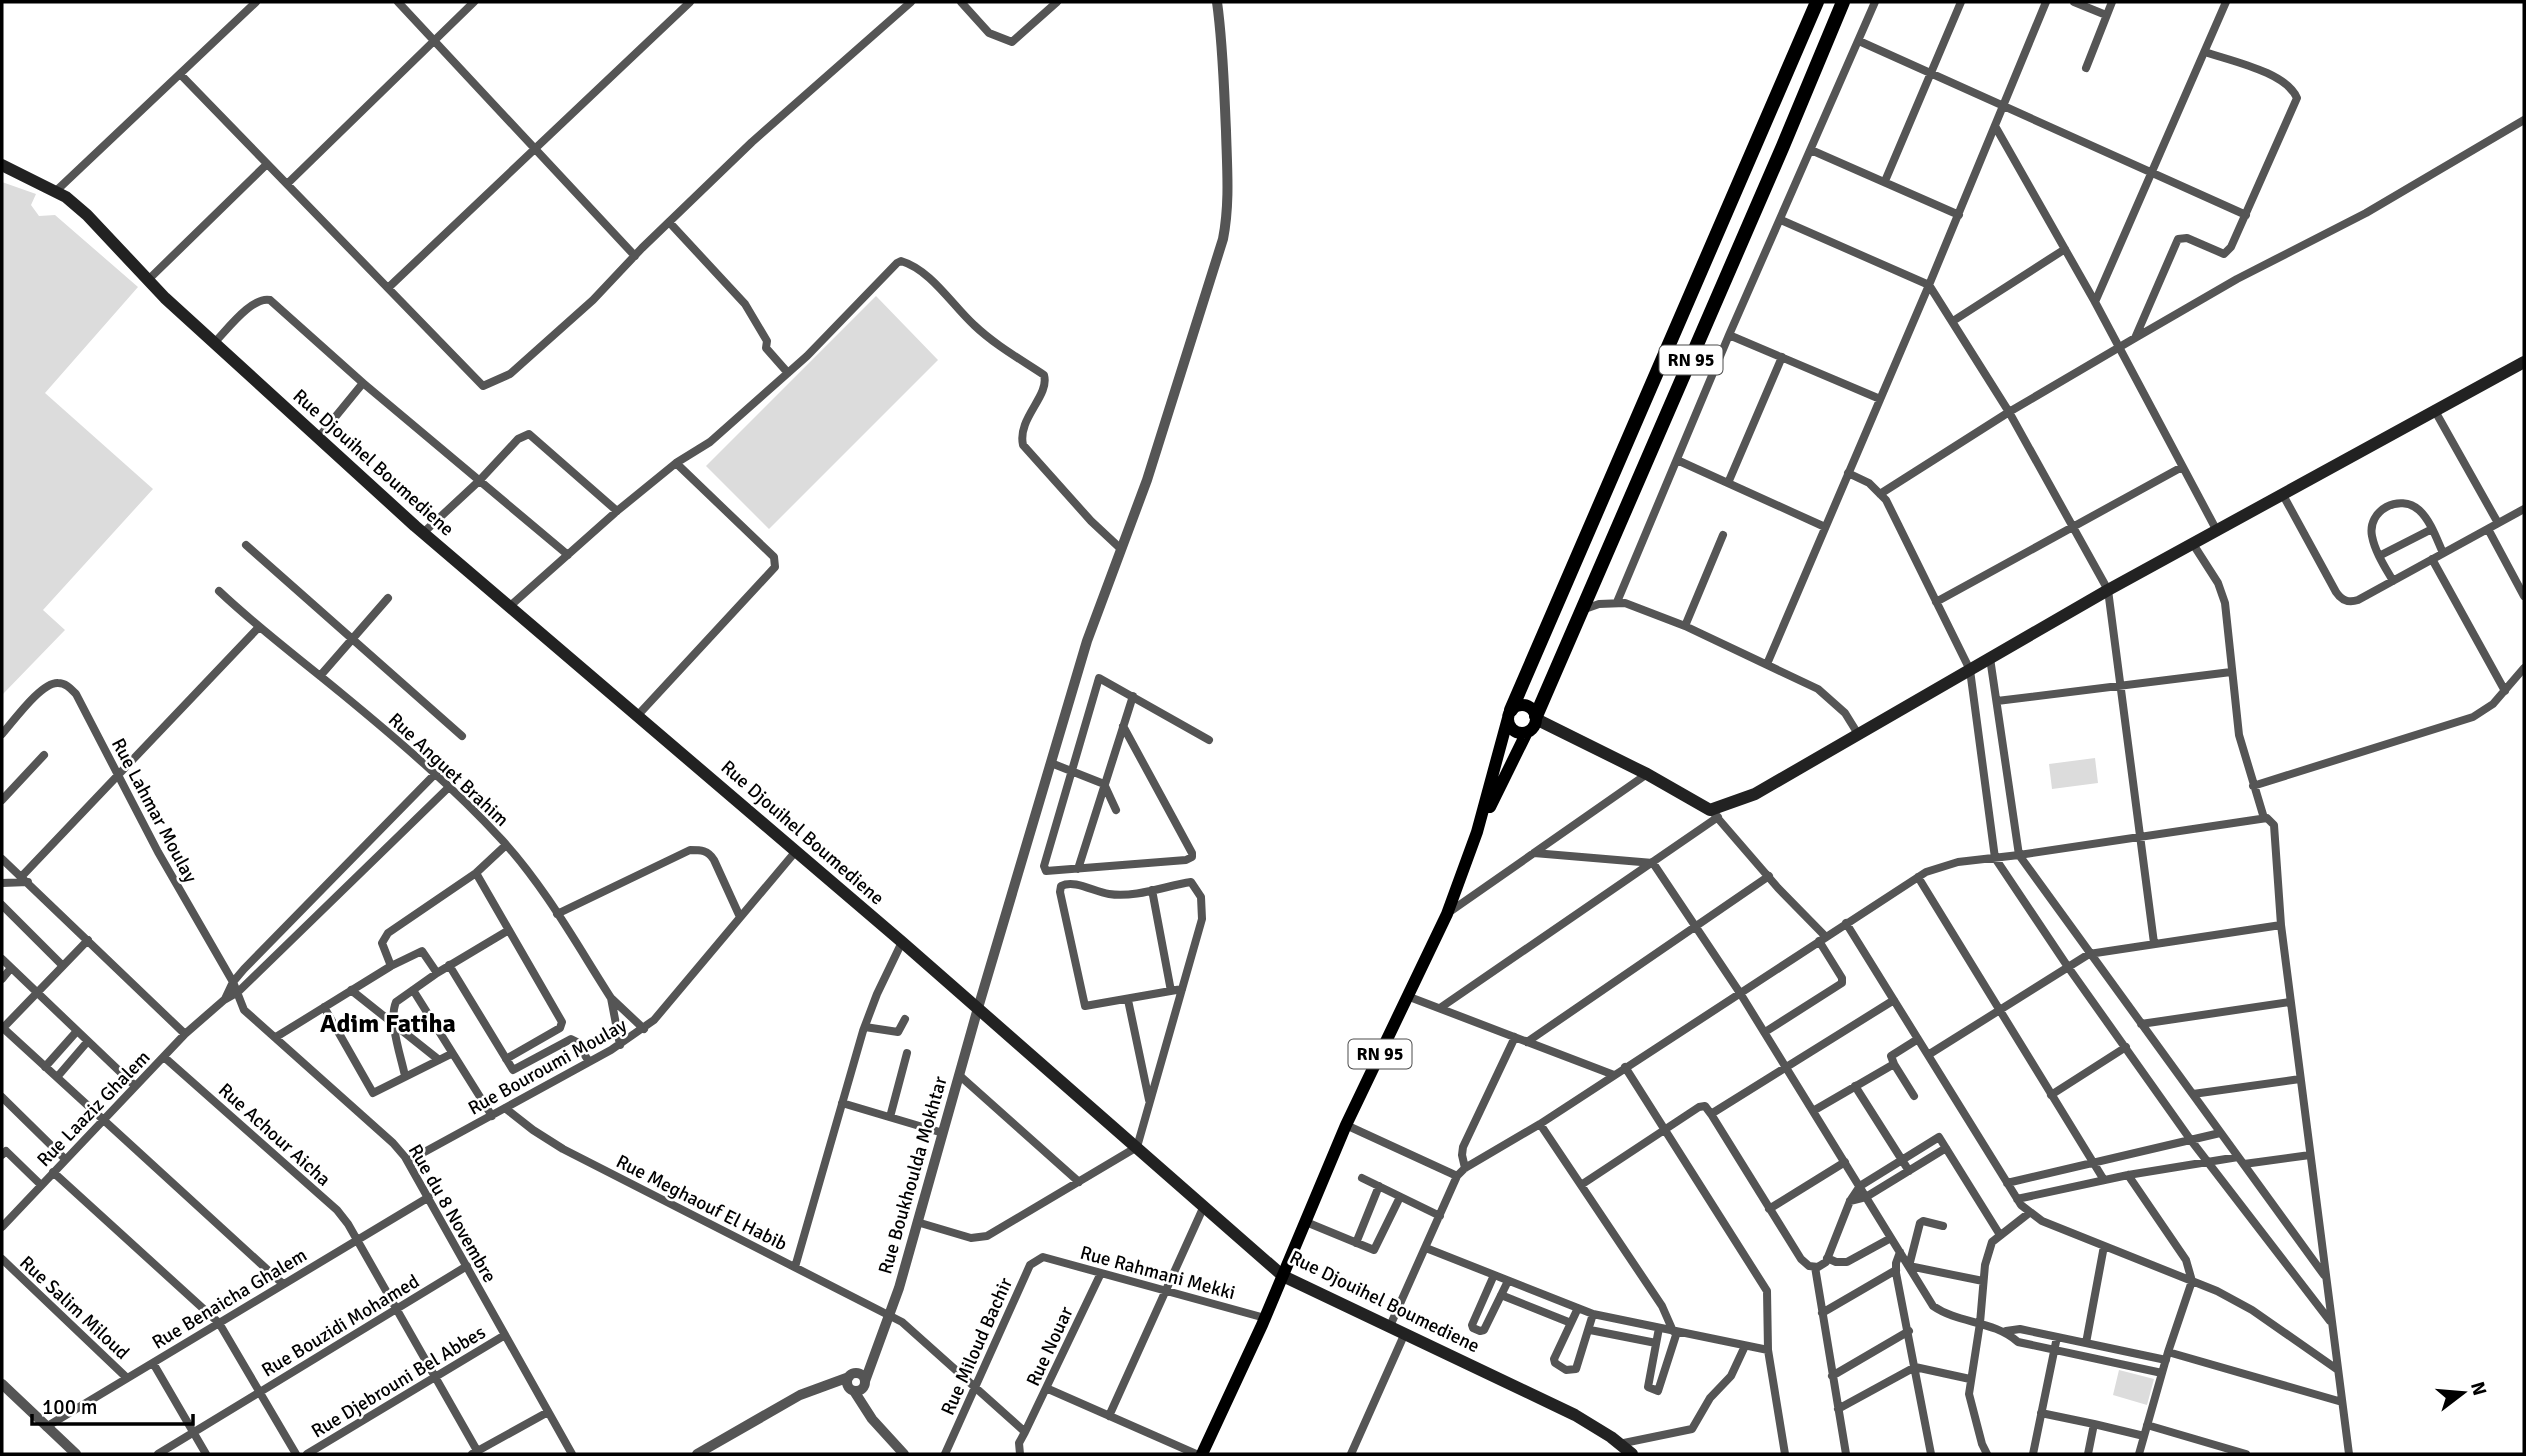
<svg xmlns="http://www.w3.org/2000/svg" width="2526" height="1456" font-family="Signika,sans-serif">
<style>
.green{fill:#dcdcdc}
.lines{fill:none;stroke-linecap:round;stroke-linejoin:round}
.minor{stroke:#555;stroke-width:8}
.tertiary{stroke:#555;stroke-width:10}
.secondary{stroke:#222;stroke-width:12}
.primary{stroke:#000;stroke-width:12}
.trunk{stroke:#000;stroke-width:14}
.labels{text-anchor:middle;stroke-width:5;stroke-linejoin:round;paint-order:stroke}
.shield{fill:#fff;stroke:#4c4c4c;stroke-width:2}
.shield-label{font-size:18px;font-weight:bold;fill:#000}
.street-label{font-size:19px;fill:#000;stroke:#fff}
.district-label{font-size:26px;font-weight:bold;fill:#000;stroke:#fff}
</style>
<rect width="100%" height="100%" fill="#fff"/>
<path class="green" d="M2,182l34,12 -5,11 8,11 16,-1 83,72 -93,106 108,96 -110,121 22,20 -63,65z
M876,296l62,64 -169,169 -63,-63z
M2095,758l3,25 -46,6 -3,-25z
M2119,1370l35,9 -7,26 -34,-10z"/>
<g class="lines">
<path class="minor" d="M398,2l237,254
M961,2l28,31 23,9 45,-40
M2074,2l32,13
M1859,41l387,174
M2086,68l26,-66
M180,74l303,312 27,-12 83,-74 49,-52 110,-106 159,-140
M1995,126l100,176 122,229
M1811,150l148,65
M1885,181l76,-179
M287,184l187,-182
M56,191l200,-189
M1781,220l148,65 80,127 99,178 46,353
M669,222l76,82 22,37 -1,7 22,25
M148,280l119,-116
M388,288l302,-286
M2095,302l131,-300
M1953,321l112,-72
M1729,335l151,64
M2135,338l43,-99 9,-1 37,16 7,-7 66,-149c-11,-26 -66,-37 -92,-46
M214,343c13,-13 38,-47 56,-43l93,83
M2435,411l63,112
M318,438l45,-55 205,172
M1677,460l148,67
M1848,473l21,10 17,17 84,170 25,188 73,109 122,172 140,182
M1728,483l54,-126
M1880,494l129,-82 126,-74 102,-59 129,-66 158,-93
M2283,495l53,97c6,9 13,11 22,8l166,-91
M2488,529l36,67
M423,533l56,-52 39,-42 11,-5 88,77
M2193,544l25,39 7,20 14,132 25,83
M246,545l216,191
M2379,556l53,-27
M2432,559l73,132
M2393,581c-8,-14 -18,-29 -21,-45 -5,-26 28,-43 47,-26 12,11 18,30 24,43
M219,591c39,37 81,68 122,102 56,46 112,94 161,147 43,47 75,105 109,158
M1617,602l112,-267 146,-333
M1936,602l246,-135
M510,606l107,-95 59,-48 34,-21 97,-86 90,-93 4,-2c30,9 51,44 73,64 21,20 46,34 70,50 6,21 -27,43 -21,70l68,76 30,28
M1582,610l17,-6 26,-1 60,23 133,63 27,24 13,21
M1685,626l38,-91
M1990,658l29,197 305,420
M1767,664l162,-379 117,-283
M320,676l68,-78
M1997,701l234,-29
M638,715l137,-148 -1,-10 -98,-94
M1123,726l69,127v4l-6,3 -140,11 -2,-5 55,-188 110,62
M2,734c11,-12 39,-52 56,-51 8,0 13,6 18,11l82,158 75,130 11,28 149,133 12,14 167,297
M1051,763l53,21 12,26
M2253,786l220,-69 20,-13 31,-36
M2,800l42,-45
M1715,815l63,73 48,49
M1534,853l119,10 87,130 193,313c26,18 60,14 85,36l144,31
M2,859l183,175
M1078,869l55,-173
M476,873l86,149 -2,6 -54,31
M22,876l236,-248
M1918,877l186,303
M2,883l26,-1
M1152,890l19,101
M2,905l61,61
M1448,913l199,-139
M557,914l133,-64c11,0 18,0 24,10l26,57
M1846,923l175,282 21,16 175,70 35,19 86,60
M2,959l133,127
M449,965l64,105 58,-31 6,3 12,20
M391,966l31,-15 15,22
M2,979l9,-11
M351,990l88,70
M413,990l79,126
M1407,996l207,79
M225,999l8,-17 11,-13 191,-195
M1128,1000l21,100
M1894,1000l-183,114 90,145 8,7 9,1 8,-5 24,-61 10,-15 79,-49 61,98
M324,1007l49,86 78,-39
M1440,1008l278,-191
M2141,1024l149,-22
M865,1027l33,5 7,-13
M3,1028l280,256
M2,1029l86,-89
M1765,1032l77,-49v-5l-23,-37
M276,1037l115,-71 -9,-23 6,-10 88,-60 30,-28
M1527,1042l242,-166
M620,1045l-9,-47 33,31
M1928,1055l161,-101 192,-29
M164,1057l173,153 11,14 131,230
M1894,1064l20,32
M45,1067l32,-36
M1625,1067l142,224 1,59 17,104
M959,1075l120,107
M58,1076l30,-35
M405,1076c-4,-20 -17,-55 -9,-74l41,-29 72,-43
M1855,1086l54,85
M2193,1094l107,-15
M2051,1095l75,-48
M2,1097l63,62
M842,1103l101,30
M505,1108l28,22 30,19 339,173 123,110 -6,11 1,11
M1813,1111l81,-47 -3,-8 27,-17
M890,1117l17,-64
M1540,1124l122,182 11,25
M1346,1125l111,51
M2,1155l4,-4 35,34
M408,1161l203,-111 43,-30 142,-169
M2244,1164l66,-9
M1465,1168l-3,-13 1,-8 52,-110
M53,1172l166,151 77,131
M2128,1175l58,85 6,21 -24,71 -29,102
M1362,1178l78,38
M2007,1183l213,-50
M1581,1185l118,-78 6,-1 6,8
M2017,1199l111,-24 110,-18
M1850,1201l16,-4 80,-49
M1769,1209l76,-47
M917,1222l54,16 16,-2 150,-89 65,-228 -1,-22 -10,-15c-26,4 -55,16 -82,12 -15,-2 -34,-15 -48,-8l-1,6 25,114 97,-17
M1306,1222l68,28 26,-53
M1943,1226l-20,-5 -3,2 -11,43 74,15
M2,1227l183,-193 39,-34 14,-8 211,-205
M1356,1243l23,-57
M1426,1248l167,66 175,36
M1900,1252l-4,11v10l35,181
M1827,1258l9,4h11l44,-24
M2,1259l125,119
M795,1267l68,-236 14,-37 25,-52
M1815,1267l31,187
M1494,1275l-22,50 1,3 7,3 4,-1 24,-49
M1501,1295l70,28
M1578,1308l-24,51 1,4 11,7 10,-1 17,-55
M1822,1313l74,-43
M1390,1326l67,-150 8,-8 75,-44 386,-252 32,-10 61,-7 248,-37 7,7 7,100 68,529
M1659,1328l-11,59 10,4 19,-59
M1590,1330l66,13
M2006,1331l14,-2 146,31
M2086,1343l18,-97
M2168,1352l174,50
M153,1363l53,91
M1832,1376l77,-45
M1046,1388l150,66
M1838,1409l77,-42 55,12
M2041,1413l53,11 -6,30
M1109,1416l95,-210
M2094,1424l50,12
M2147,1425l99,29
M46,1427l383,-230
M1025,1432l76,-159
M1619,1444l73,-15 18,-31 21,-22 14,-30
M158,1454l309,-188
M307,1454l198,-119
M472,1454l76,-42
M945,1454l85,-189 13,-8 222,61
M1351,1454l54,-121
M1987,1454l-5,-10 -13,-50 11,-71 5,-58 7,-23 37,-29
M2033,1454l24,-117"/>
<path class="tertiary" d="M847 1382a9 9 0 1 1 18 0a9 9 0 1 1-18 0Z
M865,1381l34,-93 79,-280 109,-367 60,-161 76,-241c7,-36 4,-71 3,-108 -2,-43 -3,-86 -9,-129
M2,1384l74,70
M854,1391l18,28 32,35
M697,1454l103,-59 49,-18"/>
<path class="secondary" d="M2,165l64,32 21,18 78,83 250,228 487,416 381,334 292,139 36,22 21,17
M1536,719l111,55 63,36 45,-16 353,-204 416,-228"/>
<path class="primary" d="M1508 719a14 14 0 1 1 28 0a14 14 0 1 1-28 0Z
M1490,807l37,-75
M1202,1454l60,-129 84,-200 101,-211 30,-82 31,-114"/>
<path class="trunk" d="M1511,710l306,-708
M1536,716l247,-570 60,-144"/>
</g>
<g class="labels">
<g class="shield">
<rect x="1659.5" y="345.5" width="63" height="29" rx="5"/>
<rect x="1348.5" y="1039.5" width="63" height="29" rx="5"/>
</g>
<g class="shield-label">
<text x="1691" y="366">RN 95</text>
<text x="1380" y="1060">RN 95</text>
</g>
<g class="street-label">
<text transform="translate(374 462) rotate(42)" y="7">Rue Djouihel Boumediene</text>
<text transform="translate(449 769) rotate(43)" y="7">Rue Anguet Brahim</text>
<text transform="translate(155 810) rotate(62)" y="7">Rue Lahmar Moulay</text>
<text transform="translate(803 832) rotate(41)" y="7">Rue Djouihel Boumediene</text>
<text transform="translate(547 1066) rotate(-29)" y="7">Rue Bouroumi Moulay</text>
<text transform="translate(93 1108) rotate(-46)" y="7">Rue Laaziz Ghalem</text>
<text transform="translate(275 1134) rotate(42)" y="7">Rue Achour Aicha</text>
<text transform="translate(912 1175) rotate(-74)" y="7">Rue Boukhoulda Mokhtar</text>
<text transform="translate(702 1202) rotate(27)" y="7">Rue Meghaouf El Habib</text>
<text transform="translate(453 1213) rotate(60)" y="7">Rue du 8 Novembre</text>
<text transform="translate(1158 1272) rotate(15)" y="7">Rue Rahmani Mekki</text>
<text transform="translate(229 1298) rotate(-31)" y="7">Rue Benaicha Ghalem</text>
<text transform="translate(1385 1301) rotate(26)" y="7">Rue Djouihel Boumediene</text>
<text transform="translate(75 1307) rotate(43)" y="7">Rue Salim Miloud</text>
<text transform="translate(340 1325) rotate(-31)" y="7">Rue Bouzidi Mohamed</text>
<text transform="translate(976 1346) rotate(-66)" y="7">Rue Miloud Bachir</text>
<text transform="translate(1049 1346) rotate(-65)" y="7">Rue Nouar</text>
<text transform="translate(398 1381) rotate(-31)" y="7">Rue Djebrouni Bel Abbes</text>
</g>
<g class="district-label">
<text x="388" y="1032">Adim Fatiha</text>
</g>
</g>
<rect width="2526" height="1456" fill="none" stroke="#000000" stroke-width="7"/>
<g transform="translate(2463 1393) rotate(74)" stroke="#ffffff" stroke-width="5" paint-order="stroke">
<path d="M0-5L12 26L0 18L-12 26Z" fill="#000000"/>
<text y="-10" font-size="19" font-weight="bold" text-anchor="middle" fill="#000000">N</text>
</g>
<path d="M32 1414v10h161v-10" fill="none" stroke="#000000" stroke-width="3.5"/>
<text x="42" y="1414" font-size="21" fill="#000000" stroke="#ffffff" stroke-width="5" paint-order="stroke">100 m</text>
</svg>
